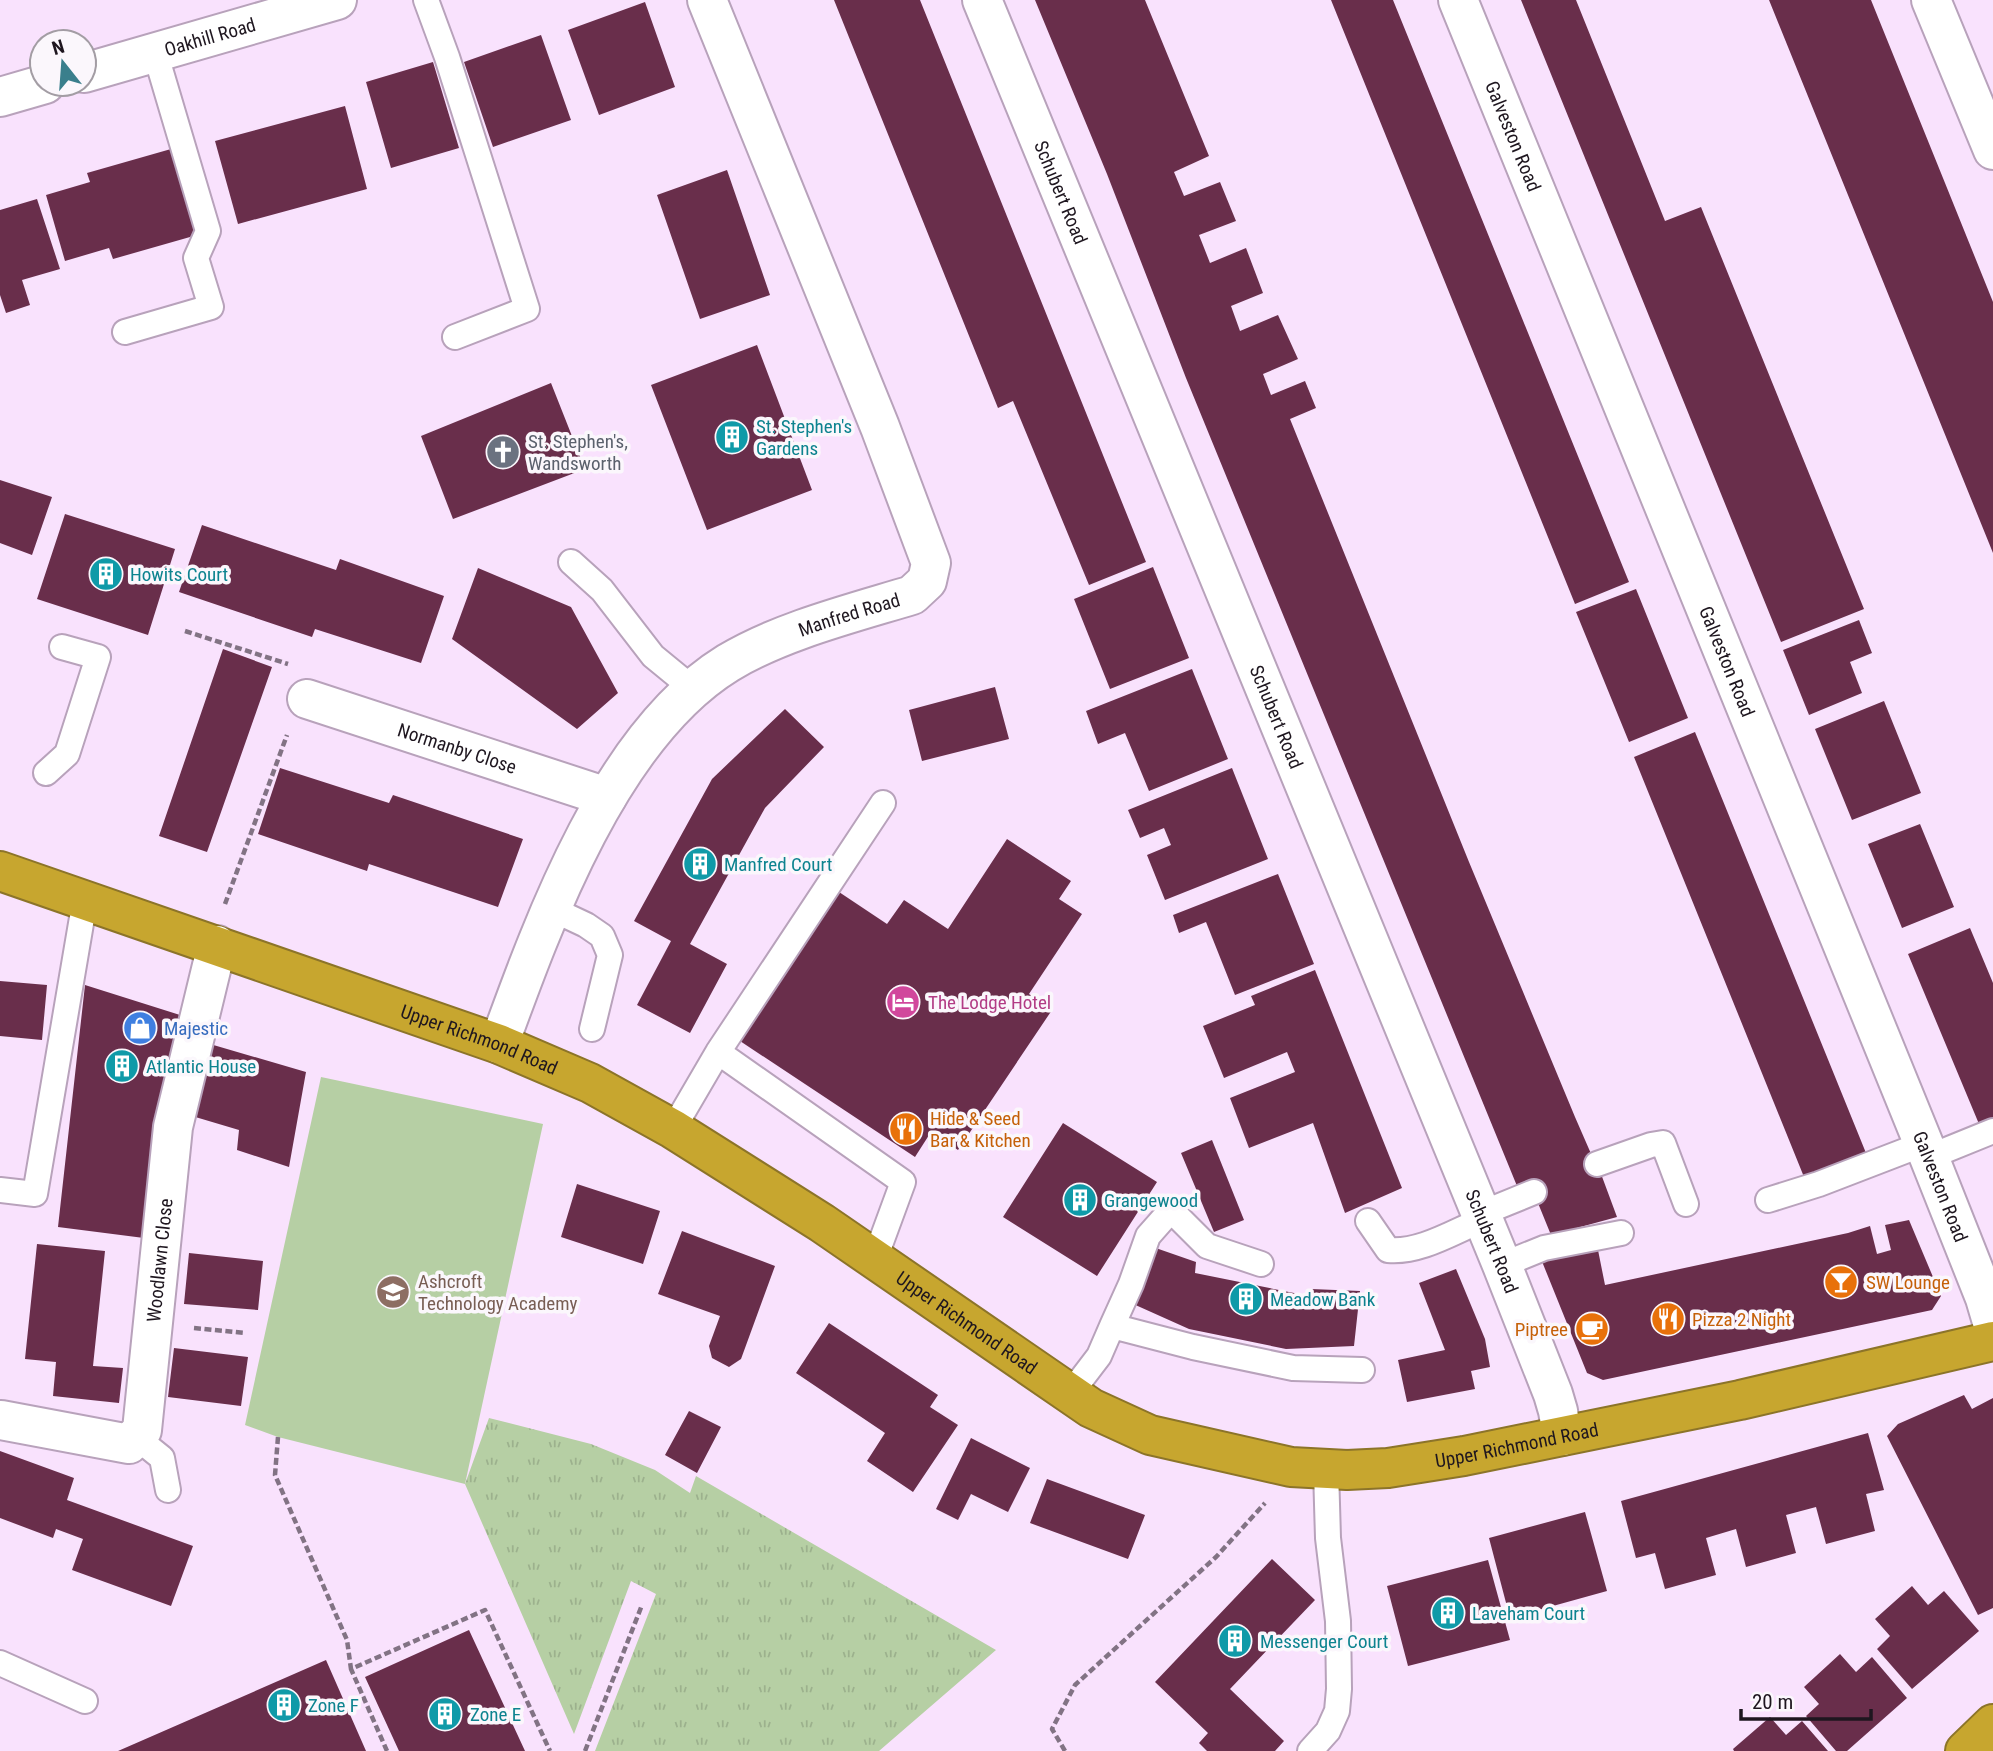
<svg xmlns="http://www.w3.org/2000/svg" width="1993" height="1751" font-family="'Roboto Condensed',sans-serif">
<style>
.park{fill:url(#park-tufts)}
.garden{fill:#b6cfa4}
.building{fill:#692e4b}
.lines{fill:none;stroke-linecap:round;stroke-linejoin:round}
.lane-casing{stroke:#b8a2bb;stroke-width:28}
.street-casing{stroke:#b8a2bb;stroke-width:42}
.highway-casing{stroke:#8c7429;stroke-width:42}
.path{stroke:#827384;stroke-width:4.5;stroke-dasharray:7 3.5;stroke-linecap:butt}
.lane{stroke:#fff;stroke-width:24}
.street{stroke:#fff;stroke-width:38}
.highway{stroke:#c7a62f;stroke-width:38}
.labels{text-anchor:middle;stroke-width:7;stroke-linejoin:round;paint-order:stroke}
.street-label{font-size:19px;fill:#1e161f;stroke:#fbf7fc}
.culture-label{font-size:19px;fill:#0d838f;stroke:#fbf7fc;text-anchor:start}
.worship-label{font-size:19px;fill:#5b616d;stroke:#fbf7fc;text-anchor:start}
.hotel-label{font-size:19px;fill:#b23c85;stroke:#fbf7fc;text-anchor:start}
.shop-label{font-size:19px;fill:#366cbe;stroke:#fbf7fc;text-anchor:start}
.food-label{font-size:19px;fill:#c56008;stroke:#fbf7fc;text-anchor:start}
.education-label{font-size:19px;fill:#785e54;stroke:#fbf7fc;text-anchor:start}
</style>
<defs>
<pattern id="park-tufts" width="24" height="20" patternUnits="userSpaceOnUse" patternTransform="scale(1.75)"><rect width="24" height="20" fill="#b6cfa4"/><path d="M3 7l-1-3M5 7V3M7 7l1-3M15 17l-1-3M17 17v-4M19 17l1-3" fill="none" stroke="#9cb18d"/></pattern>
</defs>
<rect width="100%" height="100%" fill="#f9e2fd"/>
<path class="park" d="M489,1418l102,26 64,26 35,23 6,-17 300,174 -117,101h-284l61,-157 -25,-13 -57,153 -109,-250z"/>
<path class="garden" d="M321,1077l222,47 -78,360 -187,-47 -33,-12z"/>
<path class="building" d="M834,0h86l226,562 -57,23 -76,-184 -15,7z
M1035,0h110l64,156 -35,16 10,24 36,-14 16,39 -37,14 11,28 36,-15 17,45 -32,13 9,25 38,-16 20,44 -35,15 8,21 34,-14 11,27 -26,11 179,443 106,255 17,39 2,-1 23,62 -66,18 -22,-54 -12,5 -331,-808 -79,-204z
M1331,0h62l236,582 -54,22z
M1521,0h55l89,221 36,-14 163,402 -83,33z
M1769,0h102l74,183 48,119v251z
M645,2l30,85 -76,28 -31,-85z
M541,35l30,85 -78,27 -29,-85z
M433,62l26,86 -68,20 -25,-86z
M345,106l22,83 -129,35 -23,-83z
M171,149l26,86 -84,24 -4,-11 -44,13 -19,-66 44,-13 -3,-9z
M727,170l43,125 -70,24 -43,-124z
M37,199l23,70 -38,11 8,25 -24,8 -6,-18v-85z
M757,345l55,145 -105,40 -56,-145z
M551,383l34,86 -132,50 -32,-83z
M0,480l52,17 -20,58 -32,-12z
M65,514l110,35 -27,86 -111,-36z
M202,525l134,45 4,-11 104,37 -23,67 -106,-34 -3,8 -133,-45z
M1153,567l36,91 -79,31 -36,-90z
M478,568l93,39 47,86 -41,36 -125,-90z
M1636,589l52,129 -59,24 -53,-130z
M1859,620l13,33 -22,9 12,31 -53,22 -26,-65z
M223,649l49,18 -65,185 -48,-16z
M1192,669l36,90 -79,32 -24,-58 -27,11 -12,-33z
M995,687l14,52 -87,22 -13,-51z
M1884,701l37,92 -69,27 -37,-91z
M785,709l39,38 -59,61 -75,136 37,20 -37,69 -53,-28 34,-64 -37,-20 78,-142z
M1695,732l171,421 -62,24 -170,-420z
M280,768l109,35 4,-8 130,44 -25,68 -129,-43 -2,7 -109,-37z
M1232,768l36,91 -103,41 -18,-45 24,-10 -7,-17 -24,10 -12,-28z
M1920,824l34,83 -52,21 -34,-84z
M1007,839l64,42 -12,18 23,15 -53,80 23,16 -94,140 -27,-18 -16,25 -175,-116 99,-149 48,32 17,-24 44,29z
M1278,874l36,90 -79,31 -29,-73 -27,11 -6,-18z
M1970,928l23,55v135l-14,6 -71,-170z
M1315,970l87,218 -57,25 -32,-90 -64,25 -19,-50 65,-26 -8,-20 -63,26 -21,-52 52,-21 -4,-9z
M0,981l47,4 -5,55 -42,-4z
M85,985l95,30 -24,102 -12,121 -86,-11z
M210,1044l96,28 -17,95 -52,-17 2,-20 -47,-14z
M1063,1123l94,59 -60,94 -94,-59z
M1212,1140l32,80 -30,12 -33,-79z
M577,1184l83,27 -17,53 -82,-27z
M1909,1220l32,76 -9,14 -329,70 -16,-7 -46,-114 56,-14 8,40 243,-52 22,-7 7,28 14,-4 -6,-25z
M682,1231l93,35 -34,93 -12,8 -17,-9 -3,-12 11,-30 -62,-22z
M37,1244l68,7 -12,115 30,2 -4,35 -66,-7 3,-34 -31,-3z
M1150,1246l46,16 -1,11 114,23 2,-7 49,2 -6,55 -68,3 -97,-20 -58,-26z
M189,1253l74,8 -5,49 -74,-6z
M1456,1269l29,70 5,28 -19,4 4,18 -68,13 -9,-42 47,-10 -26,-67z
M829,1323l109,72 -8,12 28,18 -45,67 -46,-31 18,-28 -89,-60z
M174,1348l74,9 -7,49 -73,-9z
M1964,1395l8,14 21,-11v210l-15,7 -91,-179 11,-12z
M689,1411l32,16 -24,46 -32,-18z
M1868,1433l16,57 -18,4 9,37 -49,13 -10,-37 -30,8 10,38 -50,14 -10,-38 -30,9 10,37 -51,14 -10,-36 -19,5 -15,-57z
M971,1438l59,30 -22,44 -37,-18 -13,26 -22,-11z
M0,1451l74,27 -7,22 126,46 -22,60 -99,-36 11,-31 -27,-10 -3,9 -53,-20z
M1047,1479l98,36 -17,44 -98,-36z
M1585,1512l22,79 -97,27 -21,-80z
M1272,1559l43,41 -85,89 54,52 -9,10h-68l-8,-8 9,-10 -53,-51z
M1488,1560l22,80 -102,26 -21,-80z
M1912,1586l16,19 16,-14 35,40 -67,58 -35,-40 13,-13 -15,-17z
M469,1630l56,121h-126l-34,-74z
M1840,1654l16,18 16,-15 35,41 -60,53h-11l-30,-35 13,-12 -15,-17z
M326,1660l40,91h-248z
M1770,1717l16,18 16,-14 26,30h-94l-1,-2z"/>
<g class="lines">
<g class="lane-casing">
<path id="lane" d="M426,0l21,57 80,252 -72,28
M125,332l86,-25 -15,-49 12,-27 -53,-179
M571,562l31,28 51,66 39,32
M46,773l21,-19 31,-97 -36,-10
M552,909l34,16 16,11 8,19 -18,74
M718,1052l185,130 -29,79
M673,1129l45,-77 165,-249
M1929,1157l64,-26
M1597,1164l54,-19 12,-2 23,61
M0,1190l35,4 50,-294
M1768,1200l51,-16 104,-40
M1480,1214l54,-22
M1368,1221l20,29c32,3 65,-18 94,-30
M1502,1265l42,-17 77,-15
M1112,1326l19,-42 17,-48 23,-26 36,36 54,18
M1070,1394l29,-38 13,-30 81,21 100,21 69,2
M136,1437l26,21 6,32
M0,1663l85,38
M1310,1751l18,-20 9,-20 2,-22 -1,-68 -10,-83 -2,-68"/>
</g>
<g class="street-casing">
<g id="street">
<path id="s1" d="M982,0l520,1265 51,129 5,17 4,25"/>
<path id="s2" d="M1458,0l471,1157 56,141 8,27"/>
<path d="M1931,0l62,150"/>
<path id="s3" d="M84,73l253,-73"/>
<path d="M0,97l45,-13"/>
<path id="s4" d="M307,699l300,98"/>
<path id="s5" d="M499,1044c45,-124 112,-309 229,-381 53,-32 125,-50 184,-68l15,-14 4,-18 -51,-136 -173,-427"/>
<path id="s6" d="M1,1420l128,24 13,-14 31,-303 44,-182"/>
</g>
</g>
<g class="highway-casing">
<g id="highway">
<path id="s7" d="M0,871l499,173 91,39 83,46 149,94 269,185 59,27 141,32 56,3 41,-2 76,-12 276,-56 253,-59"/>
<path d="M1965,1751l28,-27"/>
</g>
</g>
<path class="path" d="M185,631l103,33
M225,904l62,-169
M194,1328l52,5
M278,1437l-3,38 72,165 4,29
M387,1751l-36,-82 134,-59 65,141
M585,1751l57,-146
M1065,1751l-13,-22 23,-44 141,-128 49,-54"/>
<use href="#lane" class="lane"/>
<use href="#street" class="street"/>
<use href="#highway" class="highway"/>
</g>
<defs>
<g id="building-disc" transform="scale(1.75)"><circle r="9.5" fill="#0f9aa8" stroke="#fbf7fc"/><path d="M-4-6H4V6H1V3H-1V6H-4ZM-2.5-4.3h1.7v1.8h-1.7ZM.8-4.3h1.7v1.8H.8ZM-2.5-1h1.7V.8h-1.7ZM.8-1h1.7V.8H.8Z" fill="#fff"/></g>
<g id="church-disc" transform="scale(1.75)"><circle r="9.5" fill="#6b7280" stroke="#fbf7fc"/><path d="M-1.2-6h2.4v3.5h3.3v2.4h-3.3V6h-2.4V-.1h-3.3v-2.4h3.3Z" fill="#fff"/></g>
<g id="hotel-disc" transform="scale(1.75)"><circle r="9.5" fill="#d1479c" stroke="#fbf7fc"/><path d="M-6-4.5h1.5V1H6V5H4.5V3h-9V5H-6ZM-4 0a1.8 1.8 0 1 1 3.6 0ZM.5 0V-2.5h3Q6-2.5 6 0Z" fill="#fff"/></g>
<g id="shop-disc" transform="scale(1.75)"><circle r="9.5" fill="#3f7fe0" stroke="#fbf7fc"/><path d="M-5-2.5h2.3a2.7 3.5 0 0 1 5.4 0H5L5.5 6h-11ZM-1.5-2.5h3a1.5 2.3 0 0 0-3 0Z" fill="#fff"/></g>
<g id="restaurant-disc" transform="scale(1.75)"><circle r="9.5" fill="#e8710a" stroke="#fbf7fc"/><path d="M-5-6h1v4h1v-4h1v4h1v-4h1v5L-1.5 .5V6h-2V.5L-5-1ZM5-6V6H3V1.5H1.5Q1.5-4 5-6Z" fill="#fff"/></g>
<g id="bar-disc" transform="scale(1.75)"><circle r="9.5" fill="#e8710a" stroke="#fbf7fc"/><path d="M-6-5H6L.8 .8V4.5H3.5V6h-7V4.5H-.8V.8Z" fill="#fff"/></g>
<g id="school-disc" transform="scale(1.75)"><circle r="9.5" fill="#8d6e63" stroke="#fbf7fc"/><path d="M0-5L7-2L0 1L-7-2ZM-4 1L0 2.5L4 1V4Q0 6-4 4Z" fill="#fff"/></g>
<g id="cafe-disc" transform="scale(1.75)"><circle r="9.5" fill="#e8710a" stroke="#fbf7fc"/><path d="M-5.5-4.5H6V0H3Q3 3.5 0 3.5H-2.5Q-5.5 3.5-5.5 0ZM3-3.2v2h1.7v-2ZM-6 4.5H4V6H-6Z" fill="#fff"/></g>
</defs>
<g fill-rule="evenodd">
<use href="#building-disc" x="732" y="437"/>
<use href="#church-disc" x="503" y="452"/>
<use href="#building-disc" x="106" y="574"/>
<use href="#building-disc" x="700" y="864"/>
<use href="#hotel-disc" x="903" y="1002"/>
<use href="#shop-disc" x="140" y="1028"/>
<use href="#building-disc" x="122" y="1066"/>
<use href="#restaurant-disc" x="906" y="1129"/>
<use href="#building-disc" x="1080" y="1200"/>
<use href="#bar-disc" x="1841" y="1282"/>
<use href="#school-disc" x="393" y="1292"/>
<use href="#building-disc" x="1246" y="1299"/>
<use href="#restaurant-disc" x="1668" y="1319"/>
<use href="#cafe-disc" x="1592" y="1329"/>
<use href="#building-disc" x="1448" y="1613"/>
<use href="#building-disc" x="1235" y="1641"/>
<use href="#building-disc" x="284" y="1705"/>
<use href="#building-disc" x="445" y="1714"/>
</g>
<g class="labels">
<g class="street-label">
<text dy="7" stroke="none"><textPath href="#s3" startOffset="131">Oakhill Road</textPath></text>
<text dy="7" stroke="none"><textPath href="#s2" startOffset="147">Galveston Road</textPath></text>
<text dy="7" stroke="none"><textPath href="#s1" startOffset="208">Schubert Road</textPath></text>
<text dy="7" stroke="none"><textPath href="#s5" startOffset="583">Manfred Road</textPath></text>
<text dy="7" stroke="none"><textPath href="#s2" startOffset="714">Galveston Road</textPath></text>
<text dy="7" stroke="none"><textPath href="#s1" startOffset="775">Schubert Road</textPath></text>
<text dy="7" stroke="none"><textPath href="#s4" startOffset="158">Normanby Close</textPath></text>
<text dy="7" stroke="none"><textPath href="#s7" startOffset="508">Upper Richmond Road</textPath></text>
<text dy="7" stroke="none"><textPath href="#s2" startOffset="1281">Galveston Road</textPath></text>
<text dy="7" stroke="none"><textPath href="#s1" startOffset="1342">Schubert Road</textPath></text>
<text dy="7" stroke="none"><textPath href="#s6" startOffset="320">Woodlawn Close</textPath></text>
<text dy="7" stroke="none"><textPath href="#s7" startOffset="1074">Upper Richmond Road</textPath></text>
<text dy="7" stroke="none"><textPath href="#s7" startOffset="1662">Upper Richmond Road</textPath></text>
</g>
<g class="culture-label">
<text x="756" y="433">St. Stephen's<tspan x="756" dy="22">Gardens</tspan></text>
<text x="130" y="581">Howits Court</text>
<text x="724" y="871">Manfred Court</text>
<text x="146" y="1073">Atlantic House</text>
<text x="1104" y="1207">Grangewood</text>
<text x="1270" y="1306">Meadow Bank</text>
<text x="1472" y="1620">Laveham Court</text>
<text x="1260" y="1648">Messenger Court</text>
<text x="308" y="1712">Zone F</text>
<text x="470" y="1721">Zone E</text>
</g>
<g class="worship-label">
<text x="528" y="448">St. Stephen's,<tspan x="528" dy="22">Wandsworth</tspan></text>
</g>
<g class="hotel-label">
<text x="928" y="1009">The Lodge Hotel</text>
</g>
<g class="shop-label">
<text x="164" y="1035">Majestic</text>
</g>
<g class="food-label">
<text x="930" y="1125">Hide &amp; Seed<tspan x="930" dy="22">Bar &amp; Kitchen</tspan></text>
<text x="1866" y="1289">SW Lounge</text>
<text x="1692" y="1326">Pizza 2 Night</text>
<text x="1568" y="1336" text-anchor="end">Piptree</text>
</g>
<g class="education-label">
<text x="418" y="1288">Ashcroft<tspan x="418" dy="22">Technology Academy</tspan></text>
</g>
</g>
<g transform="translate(63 63) rotate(343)"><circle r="33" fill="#fbf7fc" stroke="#a39da4" stroke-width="2"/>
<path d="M0-5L12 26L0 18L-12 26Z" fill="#3a7f8c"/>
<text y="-10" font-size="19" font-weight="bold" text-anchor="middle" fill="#1e161f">N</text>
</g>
<path d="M1741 1709v10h130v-10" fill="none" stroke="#1e161f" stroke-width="3.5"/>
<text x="1752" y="1709" font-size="21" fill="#1e161f" stroke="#fbf7fc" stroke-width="5" paint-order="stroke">20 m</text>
</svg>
